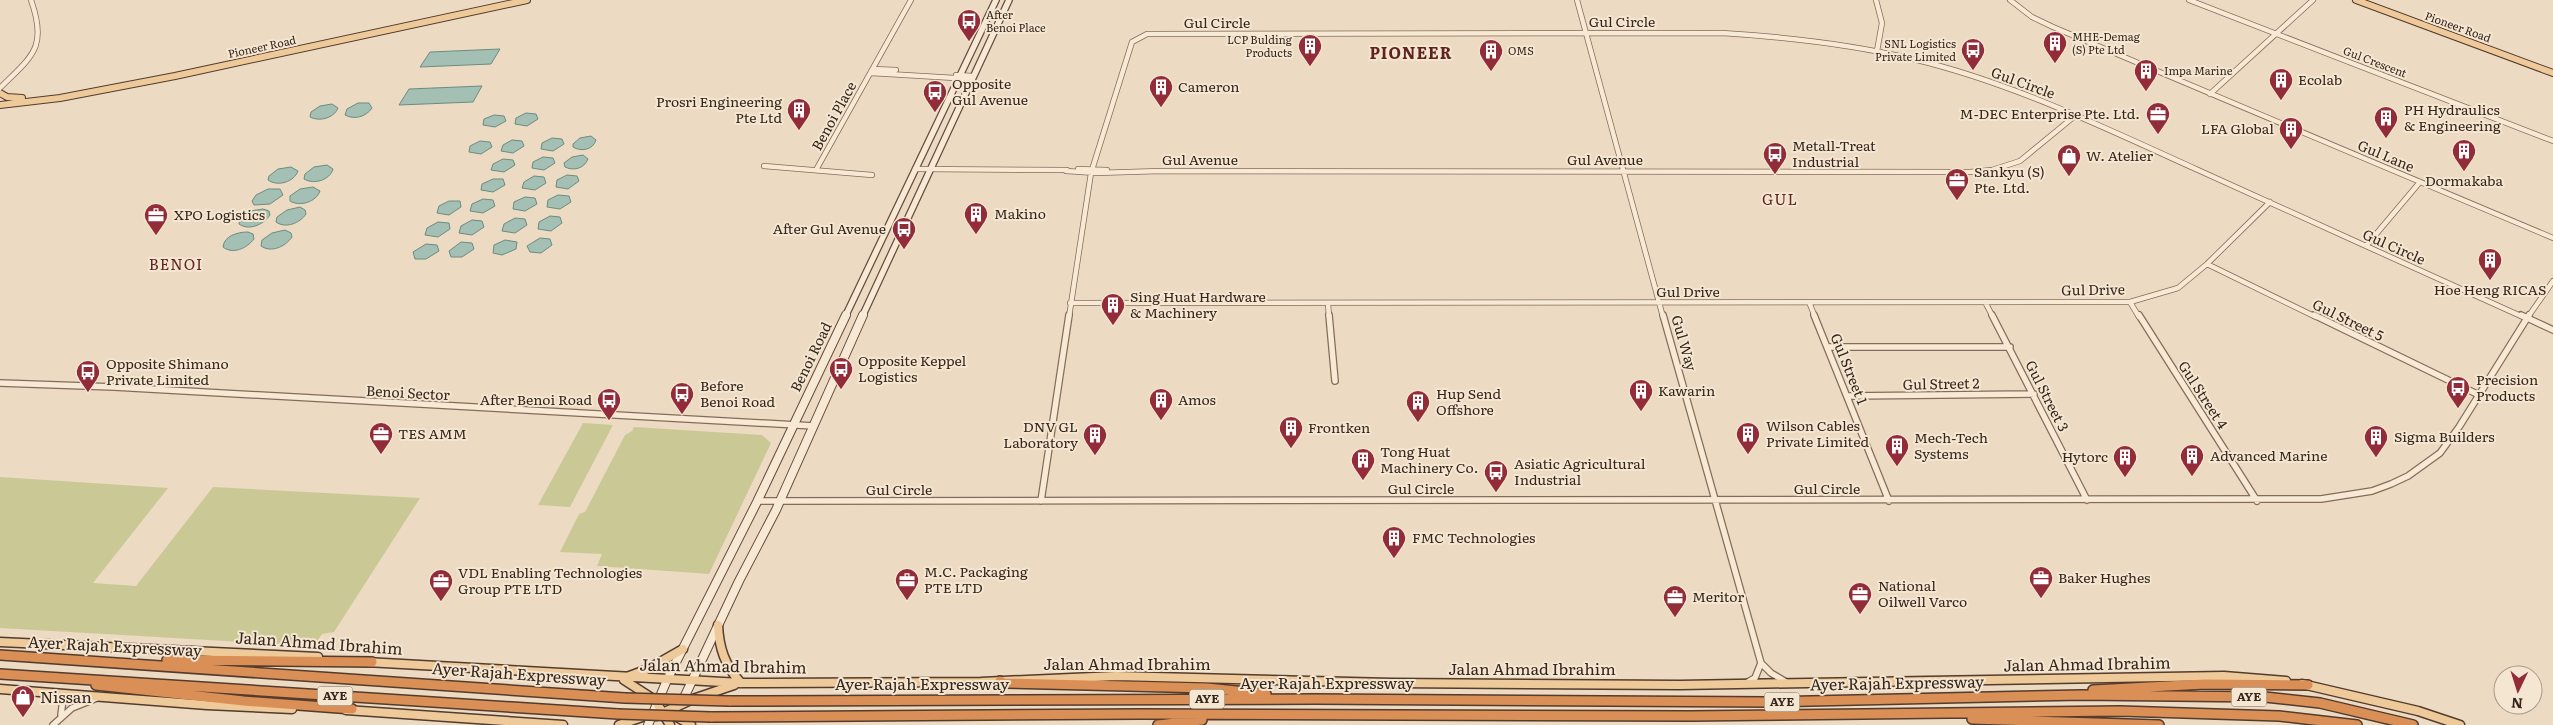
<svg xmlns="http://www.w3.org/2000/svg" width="2553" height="725" font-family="Literata,serif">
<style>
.green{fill:#cac996}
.water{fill:#a4bfb4;stroke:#6c8c80}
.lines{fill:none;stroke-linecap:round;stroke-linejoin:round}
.street-far1-casing{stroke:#856c5a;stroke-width:6}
.street-casing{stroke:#856c5a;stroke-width:8}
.secondary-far1-casing{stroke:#674d3d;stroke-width:8}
.secondary-casing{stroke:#674d3d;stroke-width:10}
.primary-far1-casing{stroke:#533b2e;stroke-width:8}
.primary-casing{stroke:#533b2e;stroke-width:11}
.highway-casing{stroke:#533b2e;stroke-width:12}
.street-far1{stroke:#f7e9d4;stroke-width:4.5}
.street{stroke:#f7e9d4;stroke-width:5.5}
.secondary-far1{stroke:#f7e9d4;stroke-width:5.5}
.secondary{stroke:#f7e9d4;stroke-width:8}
.primary-far1{stroke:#eeca9a;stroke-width:6}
.primary{stroke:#eeca9a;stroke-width:8}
.highway{stroke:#d98f55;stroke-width:9}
.highway-bridge-casing{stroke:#533b2e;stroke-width:12;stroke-linecap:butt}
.highway-bridge{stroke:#d98f55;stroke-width:9}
.labels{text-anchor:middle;stroke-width:4;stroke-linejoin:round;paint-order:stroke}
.far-poi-label{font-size:11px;fill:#35261d;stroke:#f4e6d1;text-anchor:start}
.far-street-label{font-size:11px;fill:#35261d;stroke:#f4e6d1}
.shield{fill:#f4e6d1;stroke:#6e6053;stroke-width:1}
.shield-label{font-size:12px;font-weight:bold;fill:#35261d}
.street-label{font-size:14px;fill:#35261d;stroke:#f4e6d1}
.poi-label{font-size:14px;fill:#35261d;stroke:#f4e6d1;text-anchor:start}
.neighbourhood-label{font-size:15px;letter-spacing:1px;fill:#60241e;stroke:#f4e6d1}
.far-district-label{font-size:16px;font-weight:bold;letter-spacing:1px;fill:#60241e;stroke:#f4e6d1}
.near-street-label{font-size:16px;fill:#35261d;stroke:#f4e6d1}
.near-poi-label{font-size:16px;fill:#35261d;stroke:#f4e6d1;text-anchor:start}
</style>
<rect width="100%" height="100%" fill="#ecdac2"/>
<path class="green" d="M583,423l30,2 -43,82 -32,-2z
M634,427l128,8 9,8 -62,131 -112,-8 5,-12 -42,-2 19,-38 6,-2 40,-77 7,-4z
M0,477l168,11 -75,95 43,3 77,-99 207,11 -86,134 -12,2 -8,12 -314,-18z"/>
<path class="water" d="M500,49l-9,15 -71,3 10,-15z
M482,86l-9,16 -74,3 10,-16z
M358,103h11l3,5c-6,9 -18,12 -27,7l2,-6z
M332,104l6,4c-4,10 -18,14 -28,9l1,-5 9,-6z
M526,113l10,1 2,5 -11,7 -12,-2 1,-6z
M494,115l10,1 2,5 -11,6 -12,-2 1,-6z
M591,136l5,4c-3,10 -15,12 -23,7v-3l7,-6z
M552,138l10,1 2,5 -11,7 -12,-2 1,-6z
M512,140l10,1 2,5 -11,7 -12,-2 2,-6z
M480,141l10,1 2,5 -11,7 -12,-2 1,-6z
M583,155l5,4c-4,10 -15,12 -23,8l-1,-4 8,-6z
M543,157l10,1 2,5 -11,7 -12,-2 1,-6z
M503,159l10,1 2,5 -11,7 -13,-2 2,-6z
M327,165l6,4c-3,11 -19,16 -29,10l1,-5 9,-7z
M291,167l7,4c-4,11 -20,16 -30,9l1,-4 9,-7z
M567,175l10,1 2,5 -11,8 -12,-2 1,-7z
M534,176l10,1 2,6 -11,7 -13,-2 2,-6z
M493,179h10l2,6 -12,7 -12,-2 1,-6z
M313,187l7,4c-4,11 -20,16 -30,10v-5l10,-7z
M268,189h12l3,6 -13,9 -16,1 -2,-4 4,-6z
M558,195l11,1 2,6 -11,7 -13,-2 1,-7z
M525,197l10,1 2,6 -12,7 -12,-2 1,-7z
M483,199l10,1 2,6 -12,7 -13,-2 2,-7z
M449,201h11l1,6 -12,8 -12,-2 2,-7z
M300,207l5,3 1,4c-6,9 -20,15 -30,8l1,-5 10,-7z
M263,209l6,2 1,4c-7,10 -21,16 -31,9l1,-5 10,-8z
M550,216l10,1 2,6 -11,8 -13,-2 1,-7z
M515,218l10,1 2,6 -12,8 -13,-2 2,-7z
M472,220l10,1 2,6 -12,8 -13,-2 2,-7z
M438,222l11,1 1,6 -12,8 -13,-2 2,-7z
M285,230l6,3 1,4c-7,10 -21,16 -31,9l1,-6 10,-7z
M248,232l5,2 1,5c-7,9 -21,16 -31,8 1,-11 14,-15 25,-15z
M540,238l10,1 2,6 -11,8 -11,-1 -3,-6z
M505,240l12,2 -1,7 -14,6 -9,-2 1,-8z
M461,242l11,1 2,6 -12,8h-11l-2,-6z
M426,244l11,1 2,6 -13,8h-11l-2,-7z"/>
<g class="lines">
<g class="street-far1-casing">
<path id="street-far1" d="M1577,0l86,317
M1876,0l6,23 -5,28
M2010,0l22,17 21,10 500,211
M2189,0l364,141
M873,69l23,1
M871,73l101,6
M956,75l17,1
M0,88c32,-32 48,-40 31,-88
M2210,94l103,-94
M764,166l108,9
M915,169l152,1
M1078,169l29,1
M816,170l95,-170
M1066,171l30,2 65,-2 809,1 22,-2 28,-9 56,-46
M2366,246l54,-64
M2207,264l109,53
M1809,302l6,15
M1985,302l8,15
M2130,302l9,15
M1070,303l1060,-1 48,-14 29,-24 63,-62
M1328,304l1,13
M1069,317l22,-144 41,-131 15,-8 575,-1c65,4 128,11 191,26 100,24 192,69 285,111 108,49 217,98 325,147
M2528,317l25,-36"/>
</g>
<g class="street-casing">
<path id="street" d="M1329,315l6,66
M1663,315l98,348 10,10 15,9
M1814,315l75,186
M1992,315l95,185
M2139,315l118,186
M2314,315l165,80
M2521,315l32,15
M1828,347h182
M0,383l114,4 700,39
M1848,396l186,-2
M757,501l1564,-2 51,-8 19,-7 17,-8 32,-23 19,-26 70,-112
M1041,501l28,-186
M1748,682l7,-4 6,-15
M58,695l5,4 -2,16
M53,725l19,-17 25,-10"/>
</g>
<g class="secondary-far1-casing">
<path id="secondary-far1" d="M845,317l151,-317
M862,317l147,-317"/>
</g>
<g class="secondary-casing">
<path id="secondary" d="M682,702l57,-121 37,-71 87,-195
M648,725l19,-45 90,-178 89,-187"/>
</g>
<g class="primary-far1-casing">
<path id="primary-far1" d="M2356,0l197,73
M0,93l7,4 15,1
M0,105l60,-7 115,-22 352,-76"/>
</g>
<g class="primary-casing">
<path id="primary" d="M718,625c1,23 7,41 23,58
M0,642l318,15
M366,662l375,21 240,-1 135,-6 275,7 289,2 544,-9 62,5
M627,677l21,-8 35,-20
M624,680l31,20 15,25
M2302,684l116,27 42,14
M0,689l207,16 85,4
M346,710l217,15
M656,716l37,-17 41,-14
M677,717l14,8
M619,725l26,-9"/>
</g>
<g class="highway-casing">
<path id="highway" d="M0,655l625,43
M167,660l205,2
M0,674l618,40
M1000,681l4,2 203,5 59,6
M96,685l148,16 108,8
M2093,690l112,-6 103,1
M729,701l586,-2 454,3 312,-7 184,2 55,6 93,22
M711,717l430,-3 550,2 429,-5 159,5 78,9
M1972,719l187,6
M1158,725l44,-5"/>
</g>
<use href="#street-far1" class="street-far1"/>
<use href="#street" class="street"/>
<use href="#secondary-far1" class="secondary-far1"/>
<use href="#secondary" class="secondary"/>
<use href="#primary-far1" class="primary-far1"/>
<use href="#primary" class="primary"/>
<use href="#highway" class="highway"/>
<g class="highway-bridge-casing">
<path id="highway-bridge" d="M625,698l104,3
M618,714l93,3"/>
</g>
<use href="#highway-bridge" class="highway-bridge"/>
</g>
<defs>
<g id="bus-pin" transform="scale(1.25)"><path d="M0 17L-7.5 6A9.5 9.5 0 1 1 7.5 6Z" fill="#922c39" stroke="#f4e6d1"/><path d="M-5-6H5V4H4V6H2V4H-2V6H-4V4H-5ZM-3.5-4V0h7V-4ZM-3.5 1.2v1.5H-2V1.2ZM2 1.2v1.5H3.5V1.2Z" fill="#fff"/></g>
<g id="building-pin" transform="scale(1.25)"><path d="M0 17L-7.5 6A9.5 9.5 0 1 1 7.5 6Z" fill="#922c39" stroke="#f4e6d1"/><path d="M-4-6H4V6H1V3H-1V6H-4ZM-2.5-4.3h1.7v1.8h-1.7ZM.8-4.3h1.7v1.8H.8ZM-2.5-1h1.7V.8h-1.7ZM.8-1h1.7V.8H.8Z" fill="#fff"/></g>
<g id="office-pin" transform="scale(1.25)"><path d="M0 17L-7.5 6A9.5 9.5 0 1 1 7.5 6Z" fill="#922c39" stroke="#f4e6d1"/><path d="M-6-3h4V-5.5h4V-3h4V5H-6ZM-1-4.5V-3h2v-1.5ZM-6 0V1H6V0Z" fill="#fff"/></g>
<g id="shop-pin" transform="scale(1.25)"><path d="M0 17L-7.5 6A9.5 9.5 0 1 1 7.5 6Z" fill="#922c39" stroke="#f4e6d1"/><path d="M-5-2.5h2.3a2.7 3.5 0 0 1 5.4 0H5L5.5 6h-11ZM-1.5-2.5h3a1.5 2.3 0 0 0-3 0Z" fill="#fff"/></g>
</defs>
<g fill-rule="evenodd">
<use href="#bus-pin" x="969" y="21"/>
<use href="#building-pin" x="2055" y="43"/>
<use href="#building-pin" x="1310" y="46"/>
<use href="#bus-pin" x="1973" y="50"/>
<use href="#building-pin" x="1491" y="51"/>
<use href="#building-pin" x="2146" y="71"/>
<use href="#building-pin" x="2281" y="80"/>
<use href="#building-pin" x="1161" y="87"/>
<use href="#bus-pin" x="935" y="92"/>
<use href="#building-pin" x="799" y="110"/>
<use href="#office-pin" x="2158" y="114"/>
<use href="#building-pin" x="2386" y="118"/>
<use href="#building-pin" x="2291" y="129"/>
<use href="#building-pin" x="2464" y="151"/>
<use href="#bus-pin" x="1775" y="154"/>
<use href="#shop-pin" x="2069" y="156"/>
<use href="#office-pin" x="1957" y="180"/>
<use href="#building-pin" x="976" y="214"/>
<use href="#office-pin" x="156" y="215"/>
<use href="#bus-pin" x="904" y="229"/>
<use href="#building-pin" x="2490" y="260"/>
<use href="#building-pin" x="1113" y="305"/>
<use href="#bus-pin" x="841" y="369"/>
<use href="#bus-pin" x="88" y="372"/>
<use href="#bus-pin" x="2458" y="388"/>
<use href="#building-pin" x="1641" y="391"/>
<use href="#bus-pin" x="682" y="394"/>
<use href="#bus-pin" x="609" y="400"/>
<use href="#building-pin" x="1161" y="400"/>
<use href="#building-pin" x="1418" y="402"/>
<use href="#building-pin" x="1291" y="428"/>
<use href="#office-pin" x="381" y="434"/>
<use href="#building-pin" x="1748" y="434"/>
<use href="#building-pin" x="1095" y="435"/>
<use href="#building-pin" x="2376" y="437"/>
<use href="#building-pin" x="1897" y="446"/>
<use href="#building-pin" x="2192" y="456"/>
<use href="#building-pin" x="2125" y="457"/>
<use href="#building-pin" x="1363" y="460"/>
<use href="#bus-pin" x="1496" y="472"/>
<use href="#building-pin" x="1394" y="538"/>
<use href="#office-pin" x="2041" y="578"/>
<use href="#office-pin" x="907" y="580"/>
<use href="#office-pin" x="441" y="581"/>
<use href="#office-pin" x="1860" y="594"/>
<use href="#office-pin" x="1675" y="597"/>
<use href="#shop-pin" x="23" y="697"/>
</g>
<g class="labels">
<g class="far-poi-label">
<text x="986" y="19">After<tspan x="986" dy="13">Benoi Place</tspan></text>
<text x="2072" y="41">MHE-Demag<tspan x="2072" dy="13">(S) Pte Ltd</tspan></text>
<text x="1292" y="44" text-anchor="end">LCP Bulding<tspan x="1292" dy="13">Products</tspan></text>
<text x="1956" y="48" text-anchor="end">SNL Logistics<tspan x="1956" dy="13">Private Limited</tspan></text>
<text x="1508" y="55">OMS</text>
<text x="2164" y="75">Impa Marine</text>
</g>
<g class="far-street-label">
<text transform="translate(2458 27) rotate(20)" y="4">Pioneer Road</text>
<text transform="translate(262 47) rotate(-12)" y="4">Pioneer Road</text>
<text transform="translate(2375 62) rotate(21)" y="4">Gul Crescent</text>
</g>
<g class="shield">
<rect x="317.5" y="686.5" width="35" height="19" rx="4"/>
<rect x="2231.5" y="687.5" width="35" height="19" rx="4"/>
<rect x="1189.5" y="689.5" width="35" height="19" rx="4"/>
<rect x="1764.5" y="692.5" width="35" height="19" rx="4"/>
</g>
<g class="shield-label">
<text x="335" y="700">AYE</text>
<text x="2249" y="701">AYE</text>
<text x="1207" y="703">AYE</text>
<text x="1782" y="706">AYE</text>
</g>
<g class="street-label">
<text x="1622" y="27">Gul Circle</text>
<text x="1217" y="28">Gul Circle</text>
<text transform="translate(2023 83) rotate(20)" y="5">Gul Circle</text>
<text transform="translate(834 116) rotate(-61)" y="5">Benoi Place</text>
<text transform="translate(2386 156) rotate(23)" y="5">Gul Lane</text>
<text x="1200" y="165">Gul Avenue</text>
<text x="1605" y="165">Gul Avenue</text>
<text transform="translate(2394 247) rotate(24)" y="5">Gul Circle</text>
<text transform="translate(2093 290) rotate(-1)" y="5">Gul Drive</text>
<text x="1688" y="297">Gul Drive</text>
<text transform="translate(2348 320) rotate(26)" y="5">Gul Street 5</text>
<text transform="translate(1684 343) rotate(74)" y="5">Gul Way</text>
<text transform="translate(811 357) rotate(-64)" y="5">Benoi Road</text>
<text transform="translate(1849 369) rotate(68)" y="5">Gul Street 1</text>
<text transform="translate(1941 384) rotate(-1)" y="5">Gul Street 2</text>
<text transform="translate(408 393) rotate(3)" y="5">Benoi Sector</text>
<text transform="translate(2203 395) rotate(57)" y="5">Gul Street 4</text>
<text transform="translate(2047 396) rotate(63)" y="5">Gul Street 3</text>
<text x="1421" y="494">Gul Circle</text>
<text x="1827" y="494">Gul Circle</text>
<text x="899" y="495">Gul Circle</text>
</g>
<g class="poi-label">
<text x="2298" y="85">Ecolab</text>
<text x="952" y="89">Opposite<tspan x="952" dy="16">Gul Avenue</tspan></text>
<text x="1178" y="92">Cameron</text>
<text x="782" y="107" text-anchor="end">Prosri Engineering<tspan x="782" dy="16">Pte Ltd</tspan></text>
<text x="2404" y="115">PH Hydraulics<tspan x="2404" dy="16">&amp; Engineering</tspan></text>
<text x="2140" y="119" text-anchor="end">M-DEC Enterprise Pte. Ltd.</text>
<text x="2274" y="134" text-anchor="end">LFA Global</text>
<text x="1792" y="151">Metall-Treat<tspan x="1792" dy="16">Industrial</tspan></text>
<text x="2086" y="161">W. Atelier</text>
<text x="1974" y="177">Sankyu (S)<tspan x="1974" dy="16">Pte. Ltd.</tspan></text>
<text x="2464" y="186" text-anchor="middle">Dormakaba</text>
<text x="994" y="219">Makino</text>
<text x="174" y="220">XPO Logistics</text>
<text x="886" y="234" text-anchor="end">After Gul Avenue</text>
<text x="2490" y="295" text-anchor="middle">Hoe Heng RICAS</text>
<text x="1130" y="302">Sing Huat Hardware<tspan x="1130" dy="16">&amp; Machinery</tspan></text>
<text x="858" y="366">Opposite Keppel<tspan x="858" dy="16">Logistics</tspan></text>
<text x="106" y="369">Opposite Shimano<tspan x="106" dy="16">Private Limited</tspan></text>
<text x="2476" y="385">Precision<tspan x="2476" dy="16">Products</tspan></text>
<text x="700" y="391">Before<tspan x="700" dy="16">Benoi Road</tspan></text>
<text x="1658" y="396">Kawarin</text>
<text x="1436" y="399">Hup Send<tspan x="1436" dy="16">Offshore</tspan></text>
<text x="592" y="405" text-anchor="end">After Benoi Road</text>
<text x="1178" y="405">Amos</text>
<text x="1766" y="431">Wilson Cables<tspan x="1766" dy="16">Private Limited</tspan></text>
<text x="1078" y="432" text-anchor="end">DNV GL<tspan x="1078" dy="16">Laboratory</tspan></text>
<text x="1308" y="433">Frontken</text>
<text x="398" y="439">TES AMM</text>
<text x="2394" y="442">Sigma Builders</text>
<text x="1914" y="443">Mech-Tech<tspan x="1914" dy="16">Systems</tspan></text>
<text x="1380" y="457">Tong Huat<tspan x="1380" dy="16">Machinery Co.</tspan></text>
<text x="2210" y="461">Advanced Marine</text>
<text x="2108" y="462" text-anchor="end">Hytorc</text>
<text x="1514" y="469">Asiatic Agricultural<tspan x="1514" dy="16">Industrial</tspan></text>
<text x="1412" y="543">FMC Technologies</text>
<text x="924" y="577">M.C. Packaging<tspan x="924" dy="16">PTE LTD</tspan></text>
<text x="458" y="578">VDL Enabling Technologies<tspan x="458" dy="16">Group PTE LTD</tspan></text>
<text x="2058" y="583">Baker Hughes</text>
<text x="1878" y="591">National<tspan x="1878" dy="16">Oilwell Varco</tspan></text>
<text x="1692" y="602">Meritor</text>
</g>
<g class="neighbourhood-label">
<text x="1780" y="205">GUL</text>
<text x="176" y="270">BENOI</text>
</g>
<g class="far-district-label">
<text x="1411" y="59">PIONEER</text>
</g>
<g class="near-street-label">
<text transform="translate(319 643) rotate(4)" y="6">Jalan Ahmad Ibrahim</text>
<text transform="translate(115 646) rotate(3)" y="6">Ayer Rajah Expressway</text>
<text x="1127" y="670">Jalan Ahmad Ibrahim</text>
<text transform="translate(2087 664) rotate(-1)" y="6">Jalan Ahmad Ibrahim</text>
<text transform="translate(723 666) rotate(1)" y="6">Jalan Ahmad Ibrahim</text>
<text x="1532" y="675">Jalan Ahmad Ibrahim</text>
<text transform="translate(519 674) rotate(4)" y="6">Ayer Rajah Expressway</text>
<text x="1327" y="689">Ayer Rajah Expressway</text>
<text transform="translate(1897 683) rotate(-1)" y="6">Ayer Rajah Expressway</text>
<text x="922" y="690">Ayer Rajah Expressway</text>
</g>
<g class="near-poi-label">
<text x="40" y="703">Nissan</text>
</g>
</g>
<g transform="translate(2518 690) rotate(184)"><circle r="24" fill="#f4e6d1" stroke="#a89989"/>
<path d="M0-4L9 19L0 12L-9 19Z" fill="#922c39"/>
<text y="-8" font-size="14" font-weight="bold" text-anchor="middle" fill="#35261d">N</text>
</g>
</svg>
